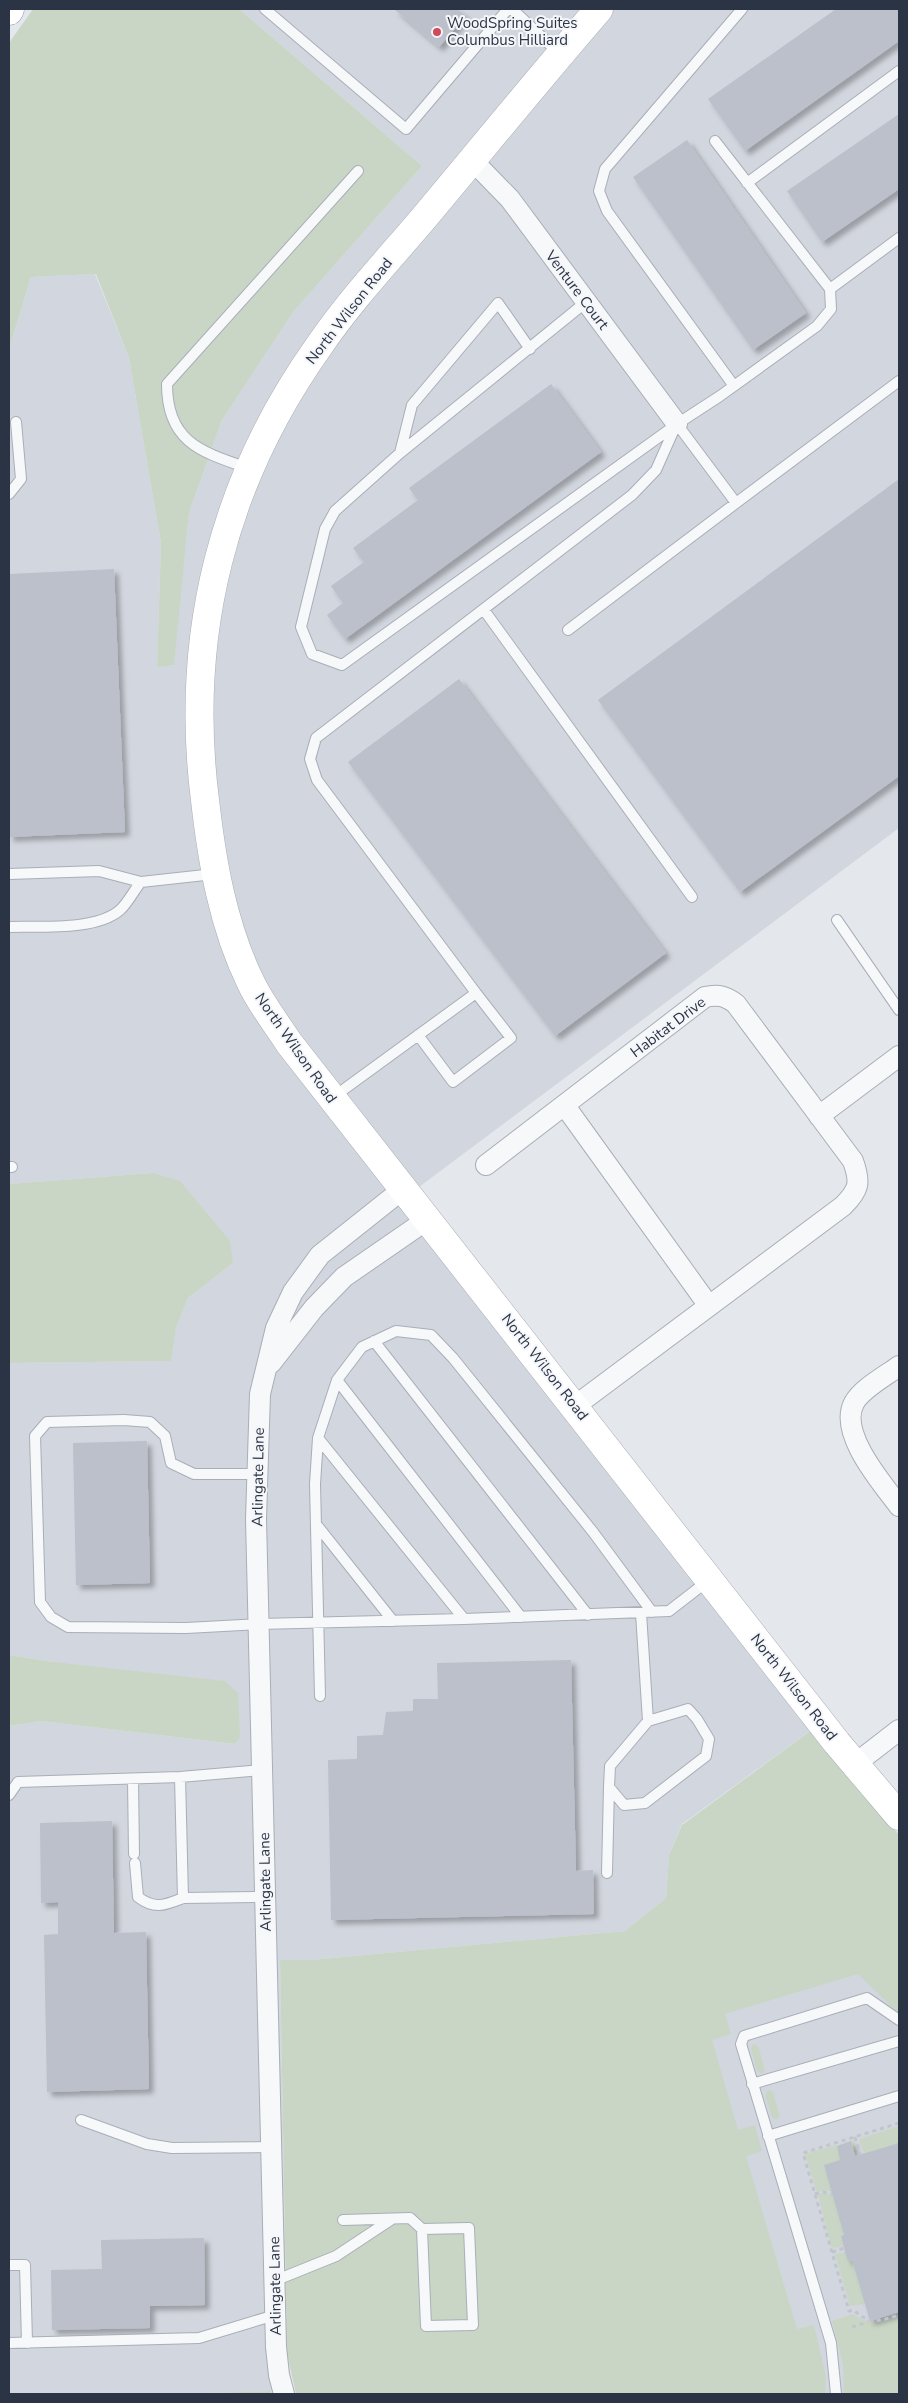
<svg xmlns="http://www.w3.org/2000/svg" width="908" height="2403" font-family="'Nunito Sans',sans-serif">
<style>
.built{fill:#d2d6de}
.green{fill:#c9d6c5}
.building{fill:#bbc0ca;filter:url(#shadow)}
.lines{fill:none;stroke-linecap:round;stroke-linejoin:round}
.lane-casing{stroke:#a9aeb7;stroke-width:12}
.street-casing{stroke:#a9aeb7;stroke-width:22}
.secondary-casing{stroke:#a9aeb7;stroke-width:29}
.highway-casing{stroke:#8b94a3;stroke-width:29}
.path{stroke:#c2c5cb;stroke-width:3;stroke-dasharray:4 4;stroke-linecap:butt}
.lane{stroke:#f7f8fa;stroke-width:10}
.street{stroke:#f7f8fa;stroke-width:20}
.secondary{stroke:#fff;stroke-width:28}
.highway{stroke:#fff;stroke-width:28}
.poi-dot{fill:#d1495b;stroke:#f4f6f9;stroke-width:2}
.labels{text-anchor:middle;stroke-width:4;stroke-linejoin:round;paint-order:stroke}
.poi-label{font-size:15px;fill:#2b3445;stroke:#f4f6f9;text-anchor:start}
.street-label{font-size:15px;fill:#2b3445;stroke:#f4f6f9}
</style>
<defs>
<filter id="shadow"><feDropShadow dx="4.5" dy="4.5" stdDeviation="2.5" flood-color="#0004"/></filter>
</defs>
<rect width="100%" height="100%" fill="#e4e7ec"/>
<path class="built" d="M239,9h660v819l-492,368 418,524 -143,104 -13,31 -3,43 -41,33 -314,29 -31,1 7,393 5,31 -21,6 -96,3h-166v-668l32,-5 194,23 5,-6 -187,-76 -44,-7v-292l161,-2 6,-33 12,-30 45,-35 -81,-90 -143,11v-835l22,-72 64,-3 34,84 32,185 -4,124 16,-2 16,-152 33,-93 72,-109 128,-145z
M838,1900l61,28v466h-126l-80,-362z"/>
<path class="green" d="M33,9h206l183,157 -128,145 -72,109 -33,93 -15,152 -17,2 4,-124 -32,-185 -33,-84 -65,3 -22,72v-306z
M152,1173l28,8 50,60 3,22 -45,35 -12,30 -5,33 -162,2v-179z
M9,1655l44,7 172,19 13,12 2,45 -5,6 -194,-23 -32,5z
M813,1729l86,106v179l-41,-40 -133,40 6,20 -19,6 26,90 17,-5 7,26 -16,5 51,173 17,-4 12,52 -1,17h-529l-9,-40 -7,-394h31l314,-29 41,-33 3,-43 13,-30z
M753,2044l5,2 7,24 -3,4 -5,-3 -6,-22z
M768,2090l5,2 7,24 -3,4 -5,-2 -7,-23z
M899,2126v23l-2,-5 -33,9 -5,-14z
M854,2140l3,12 -3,1 -3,-12 -14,4 4,15 -17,5 8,27 -4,-2 -11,2 -12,-38z
M823,2193l10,2 11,40 -3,1 2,10 -9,2 -3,-1 -13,-53z
M845,2252l3,9 4,-1 13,44 -15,2 -15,-52z
M853,2314c19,12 26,10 46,3v77h-55l-1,-30 -11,-43z
M271,2391l1,3h-97z"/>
<path class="building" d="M394,9h63l9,7 -27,31z
M836,9h63v32l-154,110 -37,-52z
M899,114v75l-77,53 -35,-51z
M687,140l119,173 -53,37 -120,-173z
M551,384l50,68 -256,187 -18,-24 16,-12 -12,-17 33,-24 -11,-14 65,-48 -9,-12z
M899,479v297l-159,116 -142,-192z
M114,569l11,263 -116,5v-263z
M459,679l207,274 -111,83 -207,-274z
M147,1441l3,142 -74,2 -3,-142z
M571,1660l5,211 17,-1 1,44 -263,6 -3,-160 29,-1v-23l26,-1 3,-23 27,-1v-12h25l-1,-36z
M112,1821l2,112 32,-1 3,157 -102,3 -3,-157 14,-1v-32l-17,1 -1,-80z
M851,2141l4,15 44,-13v169l-29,9 -18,-61 -4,1 -3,-9 -4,-16 3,-1 -20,-70 16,-5 -3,-14z
M204,2238l1,67 -55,1v22l-98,2 -1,-60 51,-1 -1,-29z"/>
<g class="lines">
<g class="lane-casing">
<path id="lane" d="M265,9l141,120 102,-120
M512,9l48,45
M715,141l115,148
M747,183l152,-112
M586,302l-186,151 -65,58 -10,18 -24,98 11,27 30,11 335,-241 43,-28 97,-70 14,-17 -1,-20 69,-51
M734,386l-127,-175 -8,-20 6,-22 137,-160
M677,424l59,79 163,-122
M400,453l12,-48 86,-102 32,46
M248,468c-47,-16 -81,-26 -81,-84l191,-213
M9,494l12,-15 -5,-57
M484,610l208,287
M568,630l168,-127
M9,874l90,-3 42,11 73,-8
M837,920l62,90
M9,927c30,-1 87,4 111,-17 8,-7 14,-20 21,-28
M418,1035l35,47 58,-44 -35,-45
M332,1098l144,-105 -159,-213 -7,-21 6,-21 316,-243 24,-25 20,-45
M9,1167h3
M374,1341l214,274
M337,1380l184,237
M318,1438l146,181
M257,1474h-63l-23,-11 -6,-27 -15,-14 -26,-2 -77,2 -12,14 5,166 11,15 17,10 118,1 73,-4 205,-5 205,-8 40,-31
M316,1524l77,97
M641,1613l7,108 -38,45 -1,21 15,18 21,-2 61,-47 3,-17 -12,-20 -9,-10 -40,12
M320,1696l-5,-212 3,-46 19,-58 25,-33 34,-16 35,4 22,23 140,174 59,80
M180,1777l3,121 82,-1
M133,1779l1,75
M9,1795l9,-13 162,-5 82,-7
M135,1863l3,34c17,13 27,8 45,1
M607,1873l2,-86
M752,2084l147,-43
M81,2120l66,24 25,4 99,-1
M768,2136l131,-40
M343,2220l67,-2 12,11 47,-1 4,97 -47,1 -4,-97
M9,2265h16l2,78
M274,2281l62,-25 56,-37
M9,2343l190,-5 76,-23
M836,2394l-5,-51 -90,-299 3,-8 123,-38 32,22"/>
</g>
<g class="street-casing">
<path id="street" d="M472,160l38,39 167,225
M565,1106l144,200
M819,1116l80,-60
M486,1165l219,-168c13,-3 21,-1 31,7l117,157c8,22 6,29 -10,45l-268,200
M271,1363l43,-55 30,-31 84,-58
M899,1366c-12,9 -38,23 -45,37 -16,30 28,80 45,103
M855,1764l44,-34
M284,2394l-5,-19 -3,-28 -20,-828 4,-125 16,-66 17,-36 27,-37 83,-66"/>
</g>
<g class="secondary-casing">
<path id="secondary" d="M599,9c-58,67 -114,136 -171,204 -37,44 -77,86 -109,133 -96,135 -135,289 -114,454 7,62 18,126 46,183 10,21 25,40 38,60l548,700 62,73"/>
</g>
<g class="highway-casing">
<path id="highway" d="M9,11l1,-2"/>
</g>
<path class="path" d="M899,2123l-96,30 46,158 5,-1c15,15 26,11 45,5
M855,2137l5,17
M815,2194l8,-2 9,2
M832,2252l12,-4
M852,2327l16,-5"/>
<use href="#lane" class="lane"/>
<use href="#street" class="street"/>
<use href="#secondary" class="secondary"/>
<use href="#highway" class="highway"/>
</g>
<circle class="poi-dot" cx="437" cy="32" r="5"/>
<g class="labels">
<g class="poi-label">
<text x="447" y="28">WoodSpring Suites<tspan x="447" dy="17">Columbus Hilliard</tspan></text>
</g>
<g class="street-label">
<text transform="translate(577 290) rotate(53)" y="5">Venture Court</text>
<text transform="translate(349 311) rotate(-52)" y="5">North Wilson Road</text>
<text transform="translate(668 1027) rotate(-37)" y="5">Habitat Drive</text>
<text transform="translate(296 1048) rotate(55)" y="5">North Wilson Road</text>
<text transform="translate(545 1367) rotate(52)" y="5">North Wilson Road</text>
<text transform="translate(258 1477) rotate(-89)" y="5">Arlingate Lane</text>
<text transform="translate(794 1687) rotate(52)" y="5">North Wilson Road</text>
<text transform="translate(265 1882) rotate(-91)" y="5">Arlingate Lane</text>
<text transform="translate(275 2286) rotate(-91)" y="5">Arlingate Lane</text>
</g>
</g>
<rect width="908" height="2403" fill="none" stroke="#2b3445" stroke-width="20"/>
</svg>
